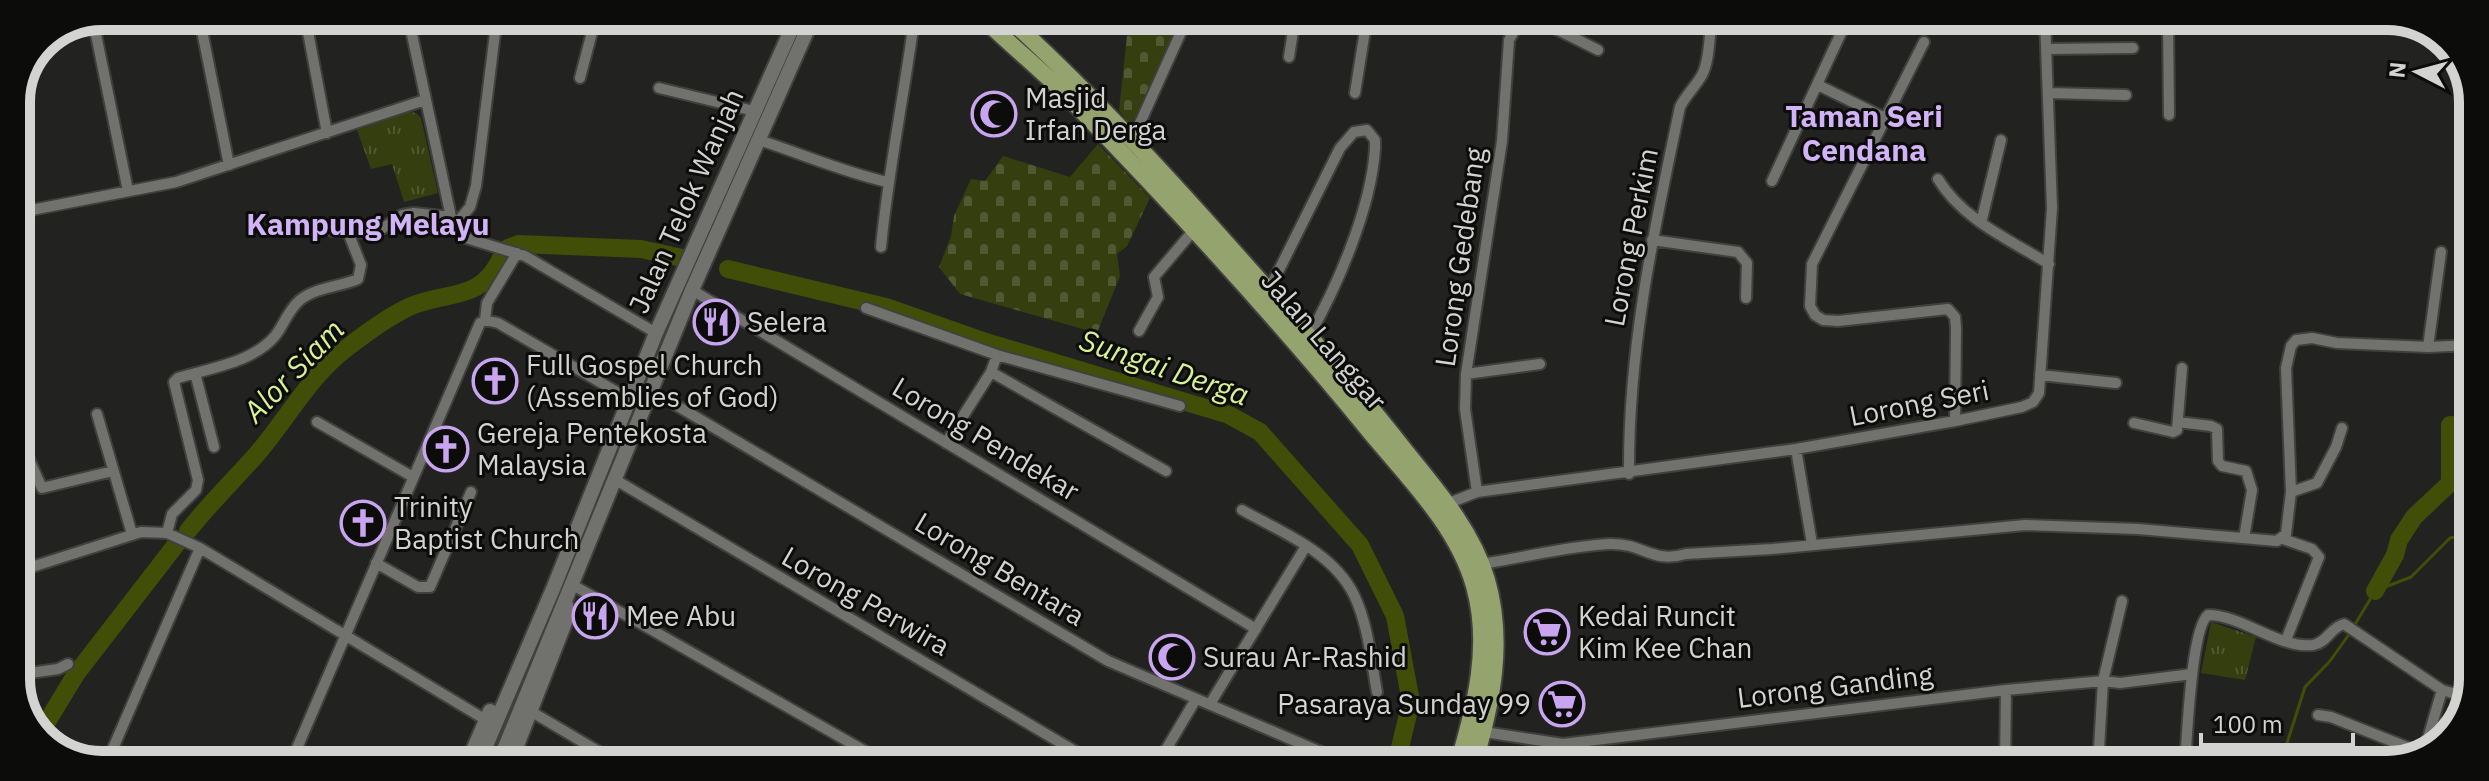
<svg xmlns="http://www.w3.org/2000/svg" width="2489" height="781" font-family="'IBM Plex Sans',sans-serif">
<style>
.grass{fill:url(#grass-tufts)}
.cemetery{fill:url(#cemetery-stones)}
.lines{fill:none;stroke-linecap:round;stroke-linejoin:round}
.stream{stroke:#404e07;stroke-width:3}
.river{stroke:#404e07;stroke-width:18}
.street-casing{stroke:#40403e;stroke-width:14}
.secondary-casing{stroke:#40403e;stroke-width:18}
.primary-casing{stroke:#40403e;stroke-width:20}
.street{stroke:#71726e;stroke-width:10}
.secondary{stroke:#71726e;stroke-width:14}
.primary{stroke:#95a36e;stroke-width:16}
.labels{text-anchor:middle;stroke-width:6;stroke-linejoin:round;paint-order:stroke}
.poi-label{font-size:28px;fill:#d3d4d1;stroke:#0c0c0b;text-anchor:start}
.street-label{font-size:28px;fill:#d3d4d1;stroke:#0c0c0b}
.neighbourhood-label{font-size:30px;font-weight:bold;fill:#d3b3f7;stroke:#0c0c0b}
.water-label{font-size:30px;font-style:italic;fill:#d8f194;stroke:#0c0c0b}
.rim{fill:none;stroke:#d3d4d1;stroke-width:10}
</style>
<defs>
<pattern id="grass-tufts" width="24" height="20" patternUnits="userSpaceOnUse" patternTransform="scale(2)"><rect width="24" height="20" fill="#343e0f"/><path d="M3 7l-1-3M5 7V3M7 7l1-3M15 17l-1-3M17 17v-4M19 17l1-3" fill="none" stroke="#505931"/></pattern>
<pattern id="cemetery-stones" width="16" height="16" patternUnits="userSpaceOnUse" patternTransform="scale(2)"><rect width="16" height="16" fill="#343e0f"/><path d="M2 7V4a2 2 0 0 1 4 0v3zM10 15v-3a2 2 0 0 1 4 0v3z" fill="#505931"/></pattern>
</defs>
<rect width="100%" height="100%" fill="#222320"/>
<path class="grass" d="M410,112l6,1 5,5 17,75 -34,9 -12,-38 -21,5 -14,-39z
M2211,622l45,15 -11,43 -44,-7z"/>
<path class="cemetery" d="M1129,17h56l-17,32 -21,49 -17,27 -11,-15z
M1098,144l52,54 -23,48 -10,8 3,22 -23,57 -137,-39 -21,-27 12,-31 3,-20 17,-37 14,2 18,-25 67,21z"/>
<g class="lines">
<path class="stream" d="M2354,626l21,-35 36,-14 39,-39 21,-4
M2280,765l25,-78 25,-26 20,-28"/>
<path class="river" d="M508,248l11,-4 122,5 41,9
M728,269l158,38 97,34 246,74 31,17 100,113 35,71 16,86 -15,62
M188,531c21,-27 46,-51 69,-77 30,-35 53,-79 91,-107 18,-14 40,-30 61,-40 38,-17 71,-4 92,-49
M2375,591l20,-36 4,-15 15,-23 36,-34v-58l21,1
M39,735l37,-61 102,-132"/>
<g class="street-casing">
<path id="street" d="M199,16l30,149
M305,16l22,117
M408,16l43,201 6,14 9,7 59,18 131,77
M2168,19l1,96
M93,20l35,171
M1924,42l-112,222 -2,42 5,9 8,5 15,1 110,-12 7,8 1,11 -1,93
M2046,49l87,-1
M1289,57l6,-39
M580,78l16,-61
M1818,85l67,33
M659,88l95,23
M1355,93l12,-75
M2049,93l77,2
M759,140c43,14 84,32 128,42
M1131,143l50,-111 14,-15
M16,177l7,35
M1938,179c25,41 72,61 111,85
M1772,181l76,-163
M16,213l160,-31 249,-82
M1981,223l20,-83
M454,226l16,-19 6,-21 21,-169
M332,231l44,2 26,-18 12,-2 37,4
M1652,240l86,12 9,11 -1,35
M881,247c7,-74 22,-146 32,-219
M692,290l564,339
M1269,290l71,-142 14,-16 13,-2 8,10v9c-4,59 -37,136 -66,187
M866,308l131,47 183,51
M485,320l2,-17 30,-50
M1139,331l19,-34 -4,-20 39,-46
M2428,347l13,-95
M991,372l175,99
M195,373l19,74
M1466,374l74,-10
M2040,375l76,8
M650,392l19,9 439,260 220,94 8,9
M97,414l35,120
M317,422l96,55
M2178,422l33,4 6,3 1,32 4,5 24,5 6,19 -8,48
M2134,423l39,9 4,-2 5,-62
M16,431l26,57 71,-17
M946,443l45,-71 6,-17
M1796,449l16,95
M1629,474c-1,-126 25,-244 51,-367 6,-12 15,-20 22,-32 8,-15 7,-40 10,-57
M614,479l481,284
M1477,492l-12,-83 1,-35 36,-233 7,-101 10,-18 17,-3 62,31
M2291,492l26,-9 19,-36 6,-19
M1444,505l33,-13 319,-43 159,-28 67,-14 11,-5 6,-9 13,-185 -7,-189
M1242,510c39,22 91,42 112,85 14,29 17,65 23,97
M167,533l5,-19 24,-24 2,-10 -24,-98 4,-4c32,-10 74,-15 97,-42 9,-11 13,-26 25,-36 16,-13 40,-13 58,-21l3,-14 -13,-33
M2283,539l29,10 7,8 -33,83
M376,563l42,24h12l41,-95
M1480,564c43,-6 87,-18 129,-20 35,-1 43,20 77,10l86,-5 253,-24 113,4 139,12 9,-7 5,-42 -5,-124 5,-22 5,-6 16,-2 25,5 91,4 44,-2
M16,572l125,-40 26,1 33,15 286,172
M571,584l315,179
M16,675l42,-6 10,-5
M1210,704l96,-158
M532,712l86,51
M2318,715l13,2 91,36
M1484,732l79,12 443,-54 97,-9 17,2 72,-9
M2424,752l18,-62
M107,762l93,-214
M291,762l189,-439 5,-3 13,3 131,76
M1158,763l38,-64
M2005,764l1,-74
M2098,765l5,-84 19,-80
M2185,765c2,-26 6,-137 23,-150 34,0 71,34 105,30 14,-2 18,-18 31,-21l98,66 28,8"/>
</g>
<g class="secondary-casing">
<path id="secondary" d="M468,762l22,-51
M479,762l74,-173 103,-256 141,-316
M499,762l193,-472 121,-273
M510,763l56,-143v-16"/>
</g>
<g class="primary-casing">
<path id="primary" d="M982,17c30,30 64,56 93,87 102,105 202,214 295,328 38,46 87,94 104,154 17,60 1,120 -16,178
M1007,17c107,97 203,207 299,316 36,39 68,78 101,120 31,38 66,79 80,127 18,62 5,124 -13,184
M796,20v-3
M809,25l6,-8"/>
</g>
<use href="#street" class="street"/>
<use href="#secondary" class="secondary"/>
<use href="#primary" class="primary"/>
</g>
<defs>
<g id="mosque-ring" transform="scale(2.3)"><circle r="9.5" fill="#0c0c0b" stroke="#c8a5ee" stroke-width="1.5"/><path d="M3.5-4.9A6 6 0 1 0 3.5 4.9A5 5 0 1 1 3.5-4.9Z" fill="#c8a5ee"/></g>
<g id="restaurant-ring" transform="scale(2.3)"><circle r="9.5" fill="#0c0c0b" stroke="#c8a5ee" stroke-width="1.5"/><path d="M-5-6h1v4h1v-4h1v4h1v-4h1v5L-1.5 .5V6h-2V.5L-5-1ZM5-6V6H3V1.5H1.5Q1.5-4 5-6Z" fill="#c8a5ee"/></g>
<g id="church-ring" transform="scale(2.3)"><circle r="9.5" fill="#0c0c0b" stroke="#c8a5ee" stroke-width="1.5"/><path d="M-1.2-6h2.4v3.5h3.3v2.4h-3.3V6h-2.4V-.1h-3.3v-2.4h3.3Z" fill="#c8a5ee"/></g>
<g id="supermarket-ring" transform="scale(2.3)"><circle r="9.5" fill="#0c0c0b" stroke="#c8a5ee" stroke-width="1.5"/><path d="M-6-5.5h2.5l.6 2H6L4.5 2H-2.5L-4.4-4H-6ZM-1.5 3.2a1.3 1.3 0 1 0 .1 0ZM3 3.2a1.3 1.3 0 1 0 .1 0Z" fill="#c8a5ee"/></g>
</defs>
<g fill-rule="evenodd">
<use href="#mosque-ring" x="994" y="114"/>
<use href="#restaurant-ring" x="716" y="322"/>
<use href="#church-ring" x="495" y="381"/>
<use href="#church-ring" x="446" y="449"/>
<use href="#church-ring" x="363" y="523"/>
<use href="#restaurant-ring" x="595" y="616"/>
<use href="#supermarket-ring" x="1547" y="632"/>
<use href="#mosque-ring" x="1172" y="657"/>
<use href="#supermarket-ring" x="1562" y="704"/>
</g>
<g class="labels">
<g class="poi-label">
<text x="1025" y="108">Masjid<tspan x="1025" dy="32">Irfan Derga</tspan></text>
<text x="747" y="332">Selera</text>
<text x="526" y="375">Full Gospel Church<tspan x="526" dy="32">(Assemblies of God)</tspan></text>
<text x="477" y="443">Gereja Pentekosta<tspan x="477" dy="32">Malaysia</tspan></text>
<text x="394" y="517">Trinity<tspan x="394" dy="32">Baptist Church</tspan></text>
<text x="626" y="626">Mee Abu</text>
<text x="1578" y="626">Kedai Runcit<tspan x="1578" dy="32">Kim Kee Chan</tspan></text>
<text x="1203" y="667">Surau Ar-Rashid</text>
<text x="1531" y="714" text-anchor="end">Pasaraya Sunday 99</text>
</g>
<g class="street-label">
<text transform="translate(686 201) rotate(-66)" y="10">Jalan Telok Wanjah</text>
<text transform="translate(1631 237) rotate(-79)" y="10">Lorong Perkim</text>
<text transform="translate(1460 257) rotate(-82)" y="10">Lorong Gedebang</text>
<text transform="translate(1324 340) rotate(49)" y="10">Jalan Langgar</text>
<text transform="translate(1919 403) rotate(-11)" y="10">Lorong Seri</text>
<text transform="translate(986 439) rotate(31)" y="10">Lorong Pendekar</text>
<text transform="translate(1000 569) rotate(31)" y="10">Lorong Bentara</text>
<text transform="translate(866 601) rotate(30)" y="10">Lorong Perwira</text>
<text transform="translate(1835 686) rotate(-7)" y="10">Lorong Ganding</text>
</g>
<g class="neighbourhood-label">
<text x="1864" y="127">Taman Seri<tspan x="1864" dy="34">Cendana</tspan></text>
<text x="368" y="235">Kampung Melayu</text>
</g>
<g class="water-label">
<text transform="translate(1164 368) rotate(19)" y="10">Sungai Derga</text>
<text transform="translate(294 371) rotate(-46)" y="10">Alor Siam</text>
</g>
</g>
<path d="M0 0H2489V781H0ZM102 30H2387A72 72 0 0 1 2459 102V679A72 72 0 0 1 2387 751H102A72 72 0 0 1 30 679V102A72 72 0 0 1 102 30Z" fill="#0c0c0b" fill-rule="evenodd"/>
<path class="rim" d="M102 30H2387A72 72 0 0 1 2459 102V679A72 72 0 0 1 2387 751H102A72 72 0 0 1 30 679V102A72 72 0 0 1 102 30Z"/>
<g transform="translate(2417 72) rotate(276)" stroke="#0c0c0b" stroke-width="6" paint-order="stroke">
<path d="M0-6L14 30L0 20L-14 30Z" fill="#d3d4d1"/>
<text y="-12" font-size="22" font-weight="bold" text-anchor="middle" fill="#d3d4d1">N</text>
</g>
<path d="M2201 733v12h152v-12" fill="none" stroke="#d3d4d1" stroke-width="4"/>
<text x="2213" y="733" font-size="24" fill="#d3d4d1" stroke="#0c0c0b" stroke-width="6" paint-order="stroke">100 m</text>
</svg>
